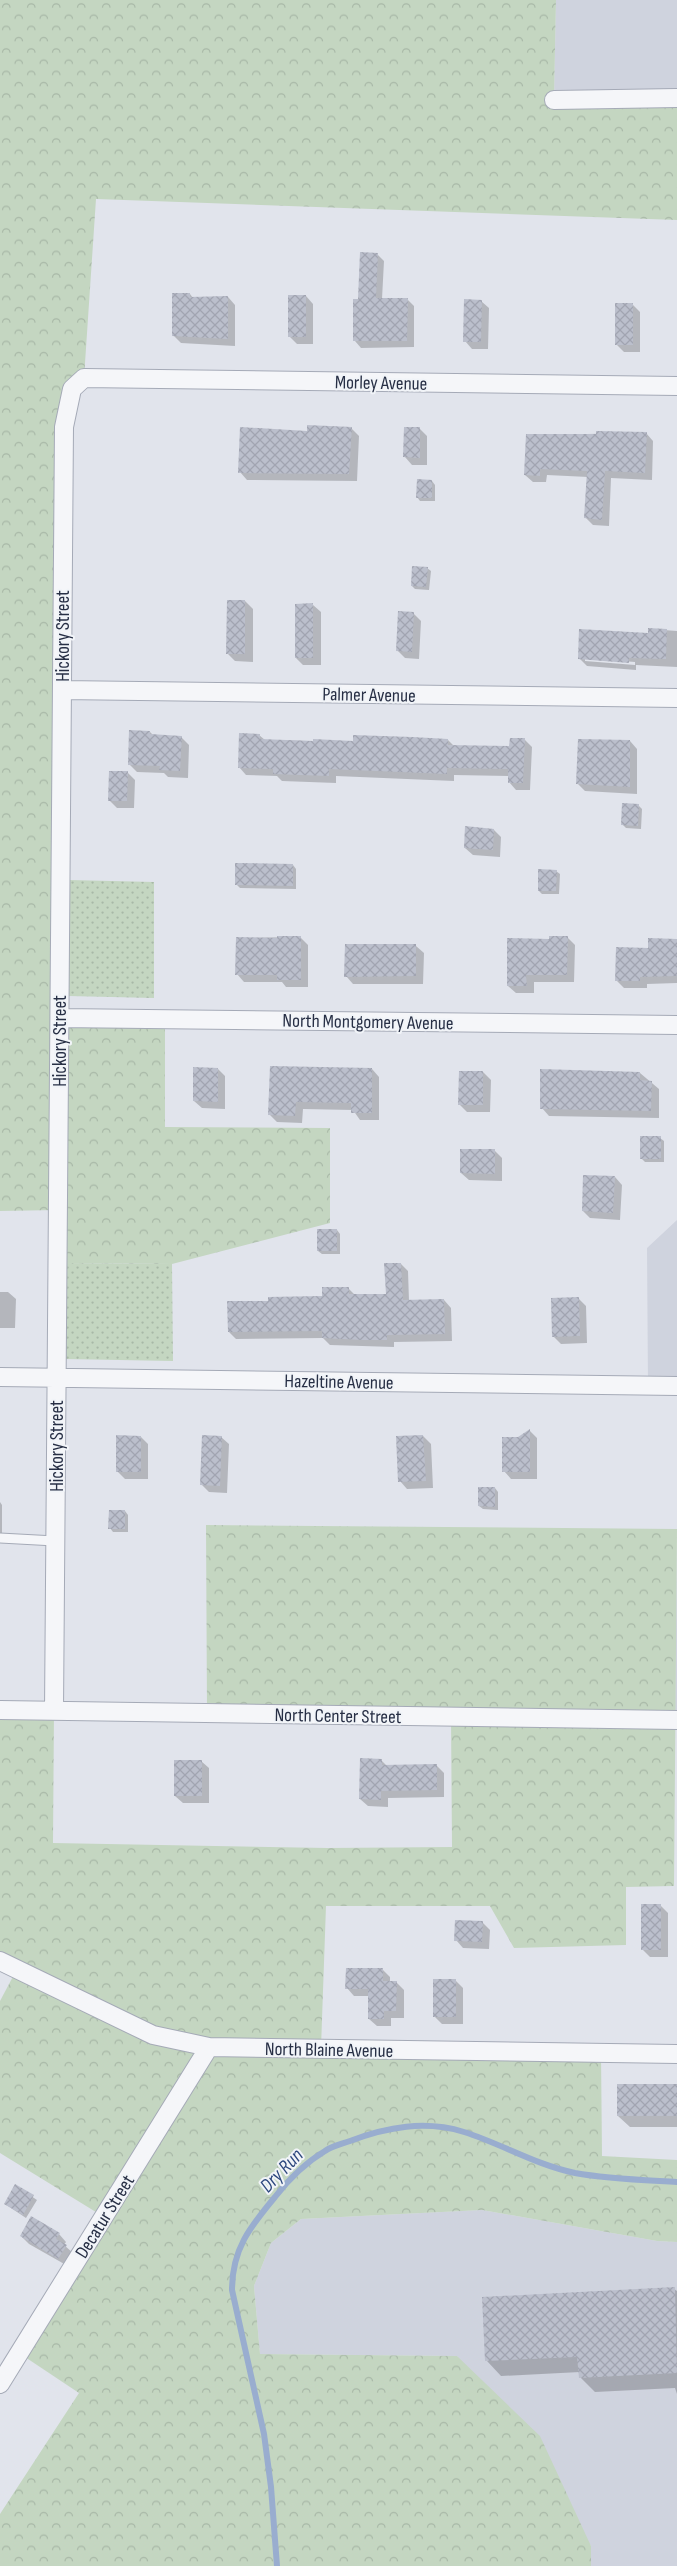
<svg xmlns="http://www.w3.org/2000/svg" width="677" height="2566" font-family="'Sofia Sans Condensed',sans-serif">
<style>
.built{fill:#cfd3de}
.grass{fill:url(#grass-dots)}
.forest{fill:url(#forest-crowns)}
.shadow{fill:#0003;fill-rule:evenodd}
.lines{fill:none;stroke-linecap:round;stroke-linejoin:round}
.stream{stroke:#99adcf;stroke-width:6}
.building{fill:url(#building-cross-hatch)}
.lane-casing{stroke:#a5aab7;stroke-width:11}
.street-casing{stroke:#a5aab7;stroke-width:20}
.lane{stroke:#f5f6f9;stroke-width:9}
.street{stroke:#f5f6f9;stroke-width:18}
.labels{text-anchor:middle;stroke-width:4;stroke-linejoin:round;paint-order:stroke}
.street-label{font-size:19px;fill:#272f45;stroke:#f1f4f8}
.water-label{font-size:20px;font-style:italic;fill:#2d487e;stroke:#f1f4f8}
</style>
<defs>
<pattern id="grass-dots" width="8" height="8" patternUnits="userSpaceOnUse" patternTransform="scale(1.25)"><rect width="8" height="8" fill="#c4d6c1"/><path d="M2 2h.1M6 6h.1" fill="none" stroke="#a8b8a7" stroke-width="1.8" stroke-linecap="round"/></pattern>
<pattern id="forest-crowns" width="20" height="18" patternUnits="userSpaceOnUse" patternTransform="scale(1.25)"><rect width="20" height="18" fill="#c4d6c1"/><path d="M2 6a3 3 0 1 1 6 0M12 15a3 3 0 1 1 6 0" fill="none" stroke="#a8b8a7"/></pattern>
<pattern id="building-cross-hatch" width="8" height="8" patternUnits="userSpaceOnUse" patternTransform="scale(1.25)"><rect width="8" height="8" fill="#bbbfcc"/><path d="M0 0l8 8M0 8l8-8" fill="none" stroke="#a1a4b1"/></pattern>
</defs>
<rect width="100%" height="100%" fill="#e1e4ec"/>
<path class="built" d="M556,0h121v98l-123,2z
M677,1220v166h-29l-1,-138z
M677,1540v180h-2z
M482,2210l175,31 20,1v324h-86v-20l-134,-190 -197,-2 -6,-68 17,-43 30,-24z"/>
<path class="grass" d="M69,880l85,2v116l-86,-2z
M65,1263l107,1 1,97 -109,-2z"/>
<path class="forest" d="M0,0h556l-2,100 123,-2v122l-581,-21 -12,179 -12,11 -12,628 105,2v108l165,1v95l-158,41 -114,-1v-53l-58,1z
M206,1525l471,4 -3,357 -48,1v58l-112,3 -24,-42h-164l-5,142 280,5 1,103 75,4v82l-20,-1 -175,-31 -181,9 -30,24 -17,43 6,68 197,2 83,80 51,110v20h-591v-52l79,-121 -60,-40 85,-136 -104,-64v-152l17,-32 -17,-8v-251l54,1 -1,132 275,5 124,-1 -1,-130 -244,-4z"/>
<path class="shadow" d="M377,254l7,7 -2,38h25l7,7v41l-53,1 -6,-7 5,-41z
M190,294l3,4 35,-1 7,8v41l-54,-3 -8,-8z
M306,296l7,8v40h-16l-8,-8z
M481,301l8,7 -1,41h-16l-7,-8z
M632,304l8,8v40h-16l-8,-8z
M351,428l8,8 -2,45 -110,-1 -7,-8 68,-40z
M420,429l7,7v29h-15l-7,-8z
M646,433l7,8 -1,39 -41,-2 -2,48 -16,-1 -7,-7 2,-41 -41,-2 -1,7h-13l-8,-7 2,-40z
M432,481l3,4v16h-15l-3,-4z
M427,568l4,3 -2,19 -14,-1 -3,-3z
M245,601l8,8v53l-18,-1 -7,-7z
M313,605l8,7v53h-18l-7,-7z
M413,613l8,8 -2,38 -14,-1 -8,-8z
M650,629l27,2v36l-41,-2v5l-49,-4 -8,-8 70,-23zM585,658l50,4v3l-50,-4z
M150,732l4,4 27,1 8,8 -1,33 -20,-1 -4,-4 -27,-1 -8,-8z
M259,735l6,5 89,2 94,-2 6,6 56,1 15,-7 7,7 -2,43h-14l-7,-8v-6l-55,-1v6l-118,-5v7l-54,-2 -5,-5 -31,-1 -7,-8z
M630,741l7,8v45l-52,-3 -7,-7z
M128,773l7,7 -1,28h-17l-8,-8z
M638,805l4,4 -1,20 -15,-1 -4,-4z
M494,830l7,7 -1,20 -27,-2 -8,-7z
M293,865l3,4v20l-56,-1 -4,-4z
M556,871l4,3 -1,20h-17l-3,-3z
M300,937l8,8v42h-22l-4,-5h-38l-7,-8v-36z
M567,937l8,8 -1,37h-40v11h-18l-8,-7 42,-46z
M677,940v43l-30,1v4h-23l-8,-8 33,-31z
M416,946l8,7 -1,31h-70l-7,-8z
M272,1067l100,2 7,8v43h-19l-7,-10 -50,-1 -1,14 -25,-1 -7,-7z
M218,1069l7,7v33l-23,-1 -8,-7z
M483,1072l8,8 -1,32h-23l-8,-8z
M640,1073l19,16v29l-110,-2 -7,-8z
M660,1138l4,3v21h-19l-4,-4z
M494,1150l8,8v23l-33,-1 -8,-7z
M615,1177l7,8 -2,35 -30,-2 -7,-7z
M337,1230l3,4v20h-18l-4,-3z
M401,1264l7,7 1,30 35,-1 7,8 1,33 -58,1v5l-64,-2 -7,-7 -87,1 -7,-7 40,-30 54,-5 26,-8 6,6h32z
M0,1292h8l8,7 -1,29h-15z
M579,1299l7,7 1,37 -26,1 -8,-8z
M530,1431l7,7v41h-26l-7,-8 14,-33z
M423,1436l8,8 2,44 -26,1 -7,-8z
M141,1437l7,7v35h-23l-8,-8z
M221,1437l8,7 -2,49 -18,-1 -7,-7z
M495,1488l3,4v18l-15,-1 -4,-3z
M0,1502l2,3v36h-2z
M125,1511l3,4v17h-15l-3,-4z
M381,1760l6,6 49,-1 8,8v24l-56,1v9l-20,-1 -8,-7z
M201,1761l8,7v35h-26l-8,-7z
M660,1905l8,8v44h-18l-8,-8z
M482,1922l8,8 -1,19 -26,-1 -7,-8z
M383,1970l7,7v5h6l8,8v28h-13v8h-14l-8,-7v-23h-15l-7,-8z
M455,1980l8,8v36h-21l-7,-7z
M677,2085v42h-47l-12,-11z
M16,2186l21,14 -11,18 -21,-14z
M59,2234l7,8 -2,3 9,8 -7,12 -37,-21 -8,-8z
M674,2289l3,2v103l-2,-6 -80,4 -15,-15v-5l-79,4 -14,-15z"/>
<g class="lines">
<path class="stream" d="M277,2566l-6,-79 -7,-53 -32,-144c0,-41 18,-63 43,-93 14,-18 30,-34 50,-46 7,-5 17,-7 25,-10 37,-14 75,-21 114,-9 38,12 72,33 111,41 33,6 68,7 102,9"/>
</g>
<path class="building" d="M360,252l18,1 -2,45h32l-1,43h-54v-42h5z
M172,293h18v4l38,-1v43l-56,-3z
M288,295h18v42h-18z
M464,299l18,1 -1,42h-18z
M615,303h18v42h-18z
M307,425l45,2 -3,47 -111,-1 2,-46 67,4z
M404,427h16v31l-17,-1z
M596,431l51,1 -2,41 -40,-2 -3,49 -18,-2 3,-47 -47,-2v7l-16,-1 2,-41h70z
M417,479l15,1v18h-16z
M412,566l16,1 -2,20 -15,-1z
M227,600h18v54h-19z
M313,603v55h-18v-54z
M398,611l16,1 -2,40 -16,-1z
M648,628l19,1 -1,30 -37,-1v5l-51,-4 1,-30 69,4z
M129,730l21,1v3l32,2 -2,35 -21,-1 1,-4 -32,-1z
M239,733l21,1v5l53,2v-2l40,2v-6l59,2 36,2v6l61,1 1,-8h15l-2,45h-15v-14l-61,-1v6l-118,-5v7l-56,-2v-5l-35,-1z
M578,739l52,1v47l-54,-3z
M109,771h19l-1,30h-19z
M622,803l17,1 -1,22 -17,-1z
M465,826l29,3 -1,21 -29,-2z
M235,863l58,1v22l-58,-1z
M538,869l19,1 -1,21h-18z
M277,936h24v44h-24v-5h-42l1,-38 41,1z
M549,936h19l-1,39h-41l1,11h-20v-48l42,1z
M648,938l29,1v37l-37,1v4h-25l1,-34 32,1z
M345,944h71v32l-72,1z
M270,1066l102,2v45h-21v-10l-55,-1 -1,14 -27,-1z
M193,1067l25,1v34l-25,-1z
M540,1069l100,3v8l12,1 -1,30 -111,-2z
M459,1071h24v34h-25z
M640,1136h21v23h-21z
M460,1149h35v25l-35,-1z
M583,1175l32,1 -2,37 -31,-2z
M317,1229h20v22h-20z
M384,1263h17l2,37 41,-1 1,35 -58,1v5h-24l-41,-2v-7l-94,1 -1,-31h41v-4l54,-1v-9h27v7h37z
M579,1297l1,39 -28,1 -1,-39z
M530,1429v43h-28v-35h16z
M116,1435l25,1v36h-25z
M202,1435l20,1 -2,50 -20,-1z
M423,1435l3,46 -28,1 -2,-46z
M478,1487h17v20l-17,-1z
M109,1510h16v19h-17z
M360,1758l22,1v6l55,-1v26l-56,1v9l-22,-1z
M174,1760h28v36h-28z
M641,1904h20v46h-20z
M455,1920l28,1 -1,21 -28,-1z
M346,1968h37v13h14l-1,30h-12v8h-16v-30h-23z
M433,1979h23v38h-23z
M617,2084h60v32h-60z
M15,2184l19,11 -11,20 -19,-11z
M31,2216l29,17 -4,6 11,6 -9,14 -38,-23z
M675,2287l2,86 -98,5 -2,-21 -92,4 -3,-64z"/>
<g class="lines">
<g class="lane-casing">
<path id="lane" d="M0,1538l55,3"/>
</g>
<g class="street-casing">
<path id="street" d="M554,100l123,-2
M62,690l615,8
M60,1018l617,7
M0,1377l677,9
M0,1710l677,10
M54,1711l10,-1284 8,-38 12,-11 593,8
M0,1961l153,74 56,12 468,7
M0,2384l209,-337"/>
</g>
<use href="#lane" class="lane"/>
<use href="#street" class="street"/>
</g>
<g class="labels">
<g class="street-label">
<text transform="translate(381 382) rotate(1)" y="7">Morley Avenue</text>
<text transform="translate(62 636) rotate(-90)" y="7">Hickory Street</text>
<text transform="translate(369 694) rotate(1)" y="7">Palmer Avenue</text>
<text transform="translate(368 1021) rotate(1)" y="7">North Montgomery Avenue</text>
<text transform="translate(59 1041) rotate(-90)" y="7">Hickory Street</text>
<text transform="translate(339 1381) rotate(1)" y="7">Hazeltine Avenue</text>
<text transform="translate(56 1446) rotate(-90)" y="7">Hickory Street</text>
<text transform="translate(338 1715) rotate(1)" y="7">North Center Street</text>
<text transform="translate(329 2049) rotate(1)" y="7">North Blaine Avenue</text>
<text transform="translate(104 2216) rotate(-58)" y="7">Decatur Street</text>
</g>
<g class="water-label">
<text transform="translate(281 2170) rotate(-46)" y="7">Dry Run</text>
</g>
</g>
</svg>
